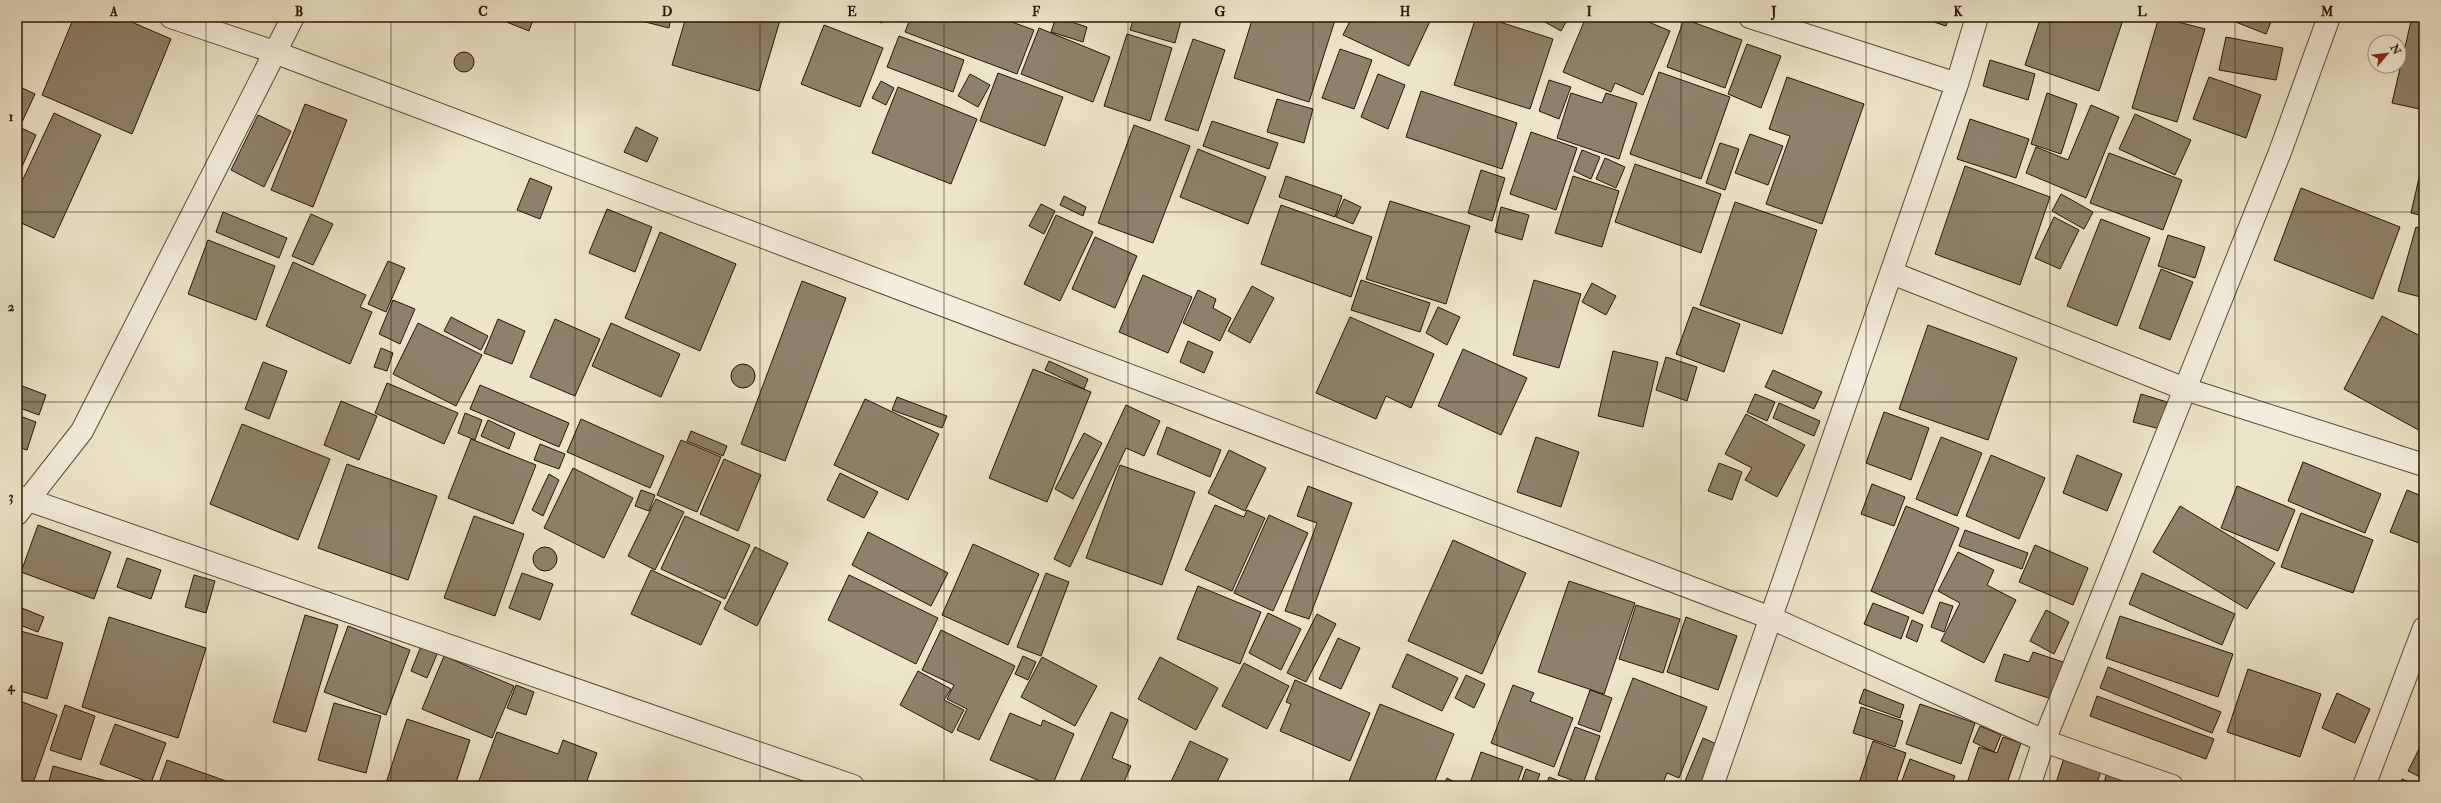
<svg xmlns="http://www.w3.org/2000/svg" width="2441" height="803" font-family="'IM FELL Double Pica',serif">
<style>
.building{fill:#8e816b;stroke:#291405}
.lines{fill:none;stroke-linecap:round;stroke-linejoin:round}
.minor-casing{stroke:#5a4836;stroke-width:24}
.minor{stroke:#f3eedd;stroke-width:22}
.grid{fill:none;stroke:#291405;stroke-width:1;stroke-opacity:0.55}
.neatline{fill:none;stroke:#291405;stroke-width:1.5}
.grid-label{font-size:13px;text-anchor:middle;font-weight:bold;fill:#291405}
</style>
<rect width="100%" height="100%" fill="#ece5ca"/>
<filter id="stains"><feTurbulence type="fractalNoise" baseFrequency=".005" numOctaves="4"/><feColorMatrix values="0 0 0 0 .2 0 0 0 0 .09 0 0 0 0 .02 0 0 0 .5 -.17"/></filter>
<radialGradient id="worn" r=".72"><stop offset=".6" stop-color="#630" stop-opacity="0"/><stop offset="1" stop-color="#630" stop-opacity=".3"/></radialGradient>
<path class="building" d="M74,17h46l51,22 -39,95 -90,-39z
M494,17h40l-5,14z
M626,17h45l-2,11z
M686,17h95l-22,74 -87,-26z
M870,17h14l-2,6z
M911,17h87l36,13 -17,44 -112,-42z
M1056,17l31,10 -4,15 -32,-10z
M1134,17h48l-7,26 -45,-13z
M1253,17h83l-27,85 -75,-24z
M1352,17h80l-23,49 -66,-31z
M1476,17h8l69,22 -23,70 -76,-24z
M1536,17h33l-8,14z
M1586,17h51l33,14 -27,64 -28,-12 -4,9 -48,-20z
M1919,17h30l-3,9z
M2041,17h83l-25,74 -74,-26z
M2159,17l46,12 -28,93 -45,-14z
M2223,17h50l-7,17z
M2412,17h12v93l-32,-7z
M1684,19l58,21 -17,48 -58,-21z
M824,25l59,23 -23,59 -59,-23z
M1039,28l71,29 -17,45 -72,-28z
M1127,34l45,14 -22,73 -46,-15z
M899,36l65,24 -11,32 -66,-25z
M2226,37l57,11 -7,32 -57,-10z
M1193,39l32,11 -27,81 -33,-11z
M1747,44l34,12 -20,52 -33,-14z
M1340,49l32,11 -18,49 -32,-11z
M454 62a10 10 0 1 1 20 0a10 10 0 1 1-20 0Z
M1990,60l45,14 -7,26 -45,-14z
M1659,72l71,25 -29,82 -71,-25z
M998,73l65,24 -18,49 -65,-25z
M970,74l20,11 -12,22 -20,-11z
M1378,74l27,11 -17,44 -27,-12z
M1787,77l77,27 -42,120 -56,-20 24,-68 -21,-7z
M2209,77l52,18 -15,43 -53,-19z
M1549,80l22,7 -12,32 -20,-8z
M881,81l13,7 -8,17 -14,-7z
M18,86l17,8 -13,28 -5,-3z
M898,87l79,32 -26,65 -79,-31z
M1421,91l96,32 -15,46 -96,-32z
M1571,93l31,10 4,-10 31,10 -18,56 -62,-21z
M2047,93l30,11 -16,50 -30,-10z
M1277,99l36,10 -9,34 -37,-11z
M305,104l42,16 -34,87 -42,-17z
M2091,105l28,12 -33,81 -60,-25 10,-26 32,13z
M54,113l47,22 -47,103 -37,-17v-29z
M2135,114l56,26 -16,35 -56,-26z
M258,115l33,16 -27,56 -33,-17z
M1970,119l59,20 -13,39 -59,-19z
M1212,121l66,22 -9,26 -66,-23z
M1134,125l56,21 -37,97 -55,-20z
M17,126l19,9 -19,43z
M636,127l22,11 -11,24 -23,-10z
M1531,132l46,16 -21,62 -46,-16z
M1750,134l33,12 -15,39 -33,-12z
M1720,143l19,6 -14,41 -19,-7z
M1198,149l68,28 -18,47 -68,-27z
M1582,150l18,7 -9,22 -17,-8z
M2109,153l73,27 -19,50 -73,-27z
M2424,156v60l-13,-3z
M1605,158l20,9 -9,21 -20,-9z
M1635,164l86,30 -20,59 -86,-31z
M1965,166l85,31 -30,88 -85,-31z
M1481,170l24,8 -13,43 -24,-8z
M1286,176l56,20 -7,21 -56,-20z
M1573,176l46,15 -17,56 -47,-14z
M530,178l22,9 -12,32 -23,-9z
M2301,188l99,39 -27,72 -99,-39z
M2061,194l32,18 -9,17 -32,-18z
M1064,196l22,11 -3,9 -23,-11z
M1344,199l17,8 -8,17 -17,-7z
M1390,201l80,25 -24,78 -80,-25z
M1735,202l82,28 -35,104 -82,-29z
M1041,204l14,7 -11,23 -15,-8z
M1281,205l91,32 -21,60 -90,-33z
M1501,207l28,8 -7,25 -27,-8z
M607,209l45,18 -17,45 -46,-19z
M223,212l64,26 -8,20 -63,-26z
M311,214l22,10 -20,41 -21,-9z
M1056,215l37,17 -33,69 -36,-17z
M2054,217l25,13 -19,39 -25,-11z
M2101,219l49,19 -33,88 -50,-20z
M2416,227l8,3v68l-26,-7z
M660,232l76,32 -36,87 -75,-33z
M2168,235l37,12 -10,31 -37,-12z
M1095,237l42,19 -22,52 -43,-19z
M208,240l67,26 -19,54 -68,-26z
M388,261l17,7 -19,44 -18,-8z
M293,262l73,33 -6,12 12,5 -22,52 -84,-38z
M2161,269l32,13 -23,58 -31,-12z
M1143,275l49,22 -24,56 -49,-21z
M1361,280l69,23 -10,29 -69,-22z
M1534,280l47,14 -22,74 -46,-13z
M802,281l44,17 -61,163 -44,-17z
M1592,283l24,13 -10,19 -24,-13z
M1252,286l22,12 -24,45 -22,-12z
M1198,290l18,9 -3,9 18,10 -11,23 -37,-18z
M393,300l22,9 -15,35 -21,-10z
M1438,307l22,10 -13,28 -21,-12z
M1693,307l47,17 -16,48 -48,-18z
M2382,316l42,22v95l-80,-44z
M451,317l37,19 -7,14 -37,-19z
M1350,317l84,37 -23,54 -25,-12 -10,23 -60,-26z
M498,319l27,12 -13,33 -28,-11z
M555,319l45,20 -25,57 -45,-19z
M418,323l64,32 -26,51 -63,-32z
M611,323l69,31 -19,43 -69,-31z
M1928,325l89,33 -29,82 -89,-31z
M1188,341l25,11 -9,21 -24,-11z
M381,348l12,5 -6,18 -13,-4z
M1463,349l64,29 -26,57 -63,-29z
M1613,351l45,11 -15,65 -45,-11z
M1666,357l31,10 -10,34 -31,-11z
M1049,361l39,18 -4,10 -39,-19z
M263,362l24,9 -18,48 -24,-10z
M731 376a12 12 0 1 1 24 0a12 12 0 1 1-24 0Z
M1033,369l58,23 -44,110 -58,-24z
M1773,370l49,22 -8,17 -49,-22z
M387,383l71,30 -14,31 -69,-31z
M17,384l29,11 -7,20 -22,-8z
M480,385l89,38 -10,24 -89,-38z
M1755,394l20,8 -8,19 -20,-9z
M2141,394l26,8 -7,27 -27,-7z
M897,397l50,19 -5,12 -50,-18z
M865,399l74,35 -31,66 -74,-35z
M341,401l36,15 -18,44 -35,-15z
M1779,403l41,18 -6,15 -41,-18z
M1126,405l34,16 -16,35 -18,-8 -56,119 -16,-8z
M1884,412l45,16 -18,52 -45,-17z
M465,413l17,7 -7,20 -17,-7z
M1746,414l59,31 -28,52 -32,-17 7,-12 -27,-14z
M17,415l19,7 -9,28 -10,-3z
M581,419l83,37 -14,32 -83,-36z
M488,420l27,13 -6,16 -28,-13z
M242,424l88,35 -32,81 -88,-36z
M1167,427l54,23 -11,27 -53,-23z
M691,431l36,15 -4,10 -36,-15z
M1084,433l18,10 -29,56 -18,-10z
M1536,437l43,15 -18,55 -44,-15z
M1941,437l41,16 -25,63 -41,-17z
M471,439l65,26 -23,59 -65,-26z
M681,440l40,17 -24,55 -40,-17z
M540,444l25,10 -6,15 -25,-9z
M1229,450l37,18 -21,43 -37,-18z
M1991,455l54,23 -26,61 -53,-23z
M2077,455l45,19 -15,37 -44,-18z
M724,459l37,16 -23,56 -38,-17z
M2303,462l78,32 -16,39 -77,-32z
M1719,463l23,9 -10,28 -24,-9z
M347,464l90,32 -29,84 -90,-32z
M1120,465l75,27 -33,93 -76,-27z
M573,468l60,30 -29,60 -60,-30z
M840,473l38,19 -14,26 -37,-18z
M549,474l10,6 -16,36 -11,-6z
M1872,484l33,13 -11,29 -33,-12z
M1308,486l44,17 -43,116 -24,-8 32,-88 -20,-7z
M2237,486l58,24 -17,41 -57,-23z
M641,490l14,5 -6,16 -14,-5z
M2407,490l17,7v48l-34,-13z
M656,499l28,13 -29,58 -27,-14z
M1215,505l29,12 3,-7 18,8 -33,73 -47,-21z
M1906,506l53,22 -36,86 -52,-23z
M2180,506l95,57 -28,46 -94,-57z
M2301,513l72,27 -20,53 -72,-26z
M1269,515l39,18 -35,78 -39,-18z
M474,516l50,18 -29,82 -51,-18z
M685,516l65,29 -25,54 -64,-30z
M38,525l73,27 -17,47 -73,-27z
M1965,530l63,23 -6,16 -63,-23z
M868,532l80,41 -17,33 -79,-41z
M1453,540l73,33 -44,101 -74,-33z
M973,544l66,30 -31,71 -66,-30z
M2035,545l53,23 -15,37 -54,-23z
M533 559a12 12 0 1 1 24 0a12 12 0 1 1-24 0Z
M755,547l33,16 -31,63 -33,-17z
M1958,552l36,18 -7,15 29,15 -32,63 -43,-22 19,-38 -22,-12z
M127,558l34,12 -10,29 -34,-12z
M651,570l70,32 -20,43 -70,-31z
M522,573l31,11 -13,36 -31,-12z
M1046,573l23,9 -28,74 -24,-9z
M2142,573l93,41 -13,31 -93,-41z
M194,575l21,6 -9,32 -21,-6z
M849,575l89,43 -22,46 -88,-44z
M1569,581l66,22 -31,91 -66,-22z
M1198,586l63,26 -21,52 -63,-25z
M1940,602l13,4 -9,26 -13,-5z
M1873,603l36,14 -8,22 -37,-15z
M1636,605l44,14 -17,54 -44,-14z
M17,606l27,11 -6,15 -21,-8z
M2046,610l23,12 -15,32 -24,-13z
M1268,613l33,16 -20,41 -32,-17z
M1317,614l19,10 -30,58 -19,-9z
M305,615l33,10 -32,107 -33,-10z
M2120,616l113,38 -15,43 -112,-39z
M109,617l97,31 -28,90 -96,-31z
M1686,617l51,19 -19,54 -51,-18z
M1912,620l11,5 -6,17 -11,-5z
M348,626l62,24 -24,65 -62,-23z
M17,630l46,13 -16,56 -30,-9z
M941,630l74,36 -36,74 -22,-10 10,-21 -20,-10 7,-14 -32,-15z
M1338,638l22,10 -19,41 -22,-10z
M421,646l17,6 -11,26 -16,-7z
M2033,652l33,11 -11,37 -60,-19 9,-27 25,8z
M1407,654l51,24 -16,33 -50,-24z
M444,656l70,30 -22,52 -70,-29z
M1023,656l13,6 -8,18 -13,-6z
M1042,657l55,29 -22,40 -54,-29z
M1160,657l58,31 -22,42 -58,-31z
M1244,663l45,23 -22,43 -45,-23z
M2108,667l113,45 -9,21 -112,-45z
M2248,669l73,25 -21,63 -73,-25z
M918,671l33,18 -7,11 20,10 -12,23 -52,-28z
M1466,675l19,9 -11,24 -19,-10z
M1633,678l74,29 -28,71 -12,-5 -5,13h-48l-19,-7z
M1295,680l75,33 -20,48 -70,-30 11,-27 -5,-2z
M516,685l18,7 -8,23 -19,-7z
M1513,685l21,8 -4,8 43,17 -19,49 -63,-24z
M1864,689l40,16 -4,13 -41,-15z
M1590,690l22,8 -12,34 -22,-8z
M2337,693l33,16 -15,34 -33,-15z
M2097,696l117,43 -8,20 -116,-43z
M17,700l40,15 -25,71h-15z
M334,703l47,13 -15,57 -48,-13z
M1380,704l74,30 -21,52h-86z
M1920,704l55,19 -14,41 -55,-20z
M65,705l30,11 -14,44 -31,-10z
M1861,707l42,14 -8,26 -42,-14z
M1111,712l17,8 -16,38 19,8 -9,20h-38l-5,-2z
M1010,713l31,13 2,-6 31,14 -22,52 -62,-26z
M407,719l63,21 -15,46h-70z
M115,724l51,19 -15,40 -51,-19z
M1980,726l21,9 -7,17 -21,-10z
M1575,727l25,9 -17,48 -25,-9z
M497,732l61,22 5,-14 34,13 -12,33h-108z
M2003,737l18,6 -15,43h-40l13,-39 18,6z
M1703,738l20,9 -17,39h-23z
M2424,739v40l-16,-8z
M1190,741l38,18 -13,27h-46z
M1873,741l33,12 -11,33h-37z
M1481,752l42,15 -7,19h-47z
M2064,758l37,13 -5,15h-41z
M1910,759l45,17 -4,10h-51z
M167,760l73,26h-82z
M53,766l68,19v1h-73z
M1526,769l14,5 -5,12h-15z
M2107,773l32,13h-36z
M1549,777l23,9h-26z
M1447,778l15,8h-19z
M2402,779l16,7h-18z"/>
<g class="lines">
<g class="minor-casing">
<path id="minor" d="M171,17l103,35 1497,566 273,123 128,45
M1750,17l207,67
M1892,273l293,116 239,76
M17,496l836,290
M17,514l65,-83 211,-414
M1712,786l245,-702 20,-67
M2029,786l15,-45 236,-589 49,-135
M2364,786l60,-158"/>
</g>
<use href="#minor" class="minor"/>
</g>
<path class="grid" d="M206,17v769M391,17v769M575,17v769M760,17v769M944,17v769M1128,17v769M1313,17v769M1497,17v769M1681,17v769M1866,17v769M2050,17v769M2235,17v769M17,212h2407M17,402h2407M17,591h2407"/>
<rect width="2441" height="803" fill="none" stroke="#ece5ca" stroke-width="44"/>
<g transform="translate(2387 54) rotate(62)"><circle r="19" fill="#f3eedd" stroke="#a29787"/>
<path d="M0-3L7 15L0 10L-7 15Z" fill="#8f2418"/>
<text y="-6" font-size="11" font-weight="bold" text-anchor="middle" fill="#291405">N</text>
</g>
<rect x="22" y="22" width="2397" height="759" class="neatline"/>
<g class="grid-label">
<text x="114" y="16">A</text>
<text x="299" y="16">B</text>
<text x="483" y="16">C</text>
<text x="667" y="16">D</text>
<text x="852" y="16">E</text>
<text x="1036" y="16">F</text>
<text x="1220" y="16">G</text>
<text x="1405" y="16">H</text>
<text x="1589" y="16">I</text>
<text x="1774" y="16">J</text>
<text x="1958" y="16">K</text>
<text x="2142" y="16">L</text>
<text x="2327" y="16">M</text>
<text x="11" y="121">1</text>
<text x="11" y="311">2</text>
<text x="11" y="501">3</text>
<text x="11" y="691">4</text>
</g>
<rect width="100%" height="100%" filter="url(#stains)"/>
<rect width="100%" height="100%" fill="url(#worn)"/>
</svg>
